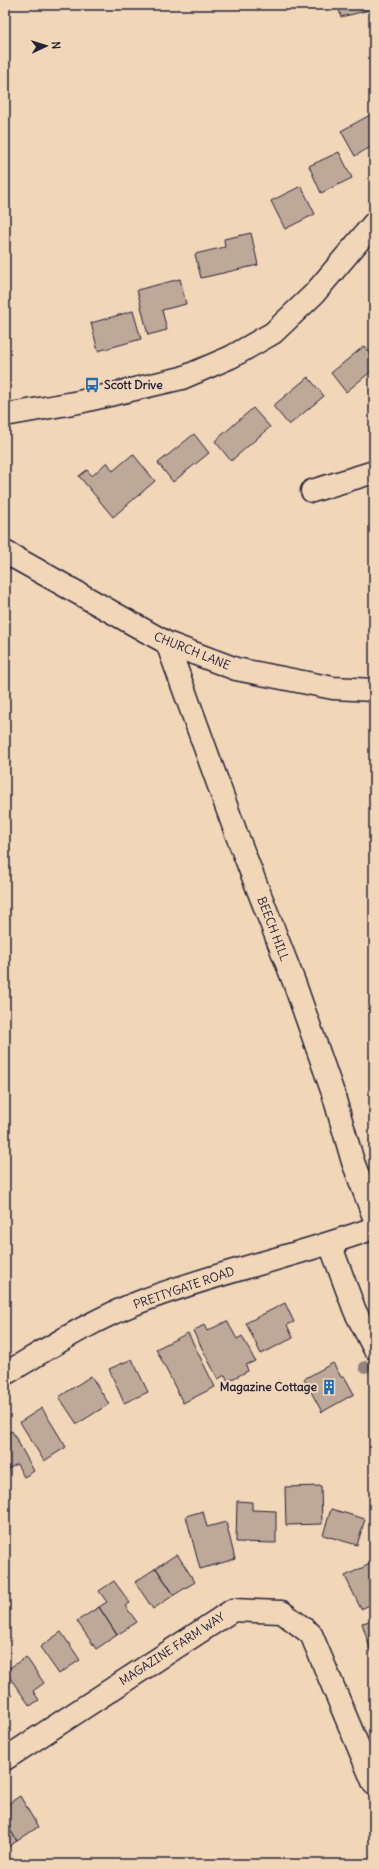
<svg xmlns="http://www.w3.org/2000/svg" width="379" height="1869" font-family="Delius,sans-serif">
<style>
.building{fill:#bea999;stroke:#22223b}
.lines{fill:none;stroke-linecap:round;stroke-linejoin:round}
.minor-casing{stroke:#22223b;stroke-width:25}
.minor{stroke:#f2d6b8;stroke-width:22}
.tree{fill:#93847f}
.labels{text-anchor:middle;stroke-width:4;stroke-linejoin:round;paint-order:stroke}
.poi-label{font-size:12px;font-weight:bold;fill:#22223b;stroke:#f2d6b8;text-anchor:start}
.street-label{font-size:12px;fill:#22223b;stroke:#f2d6b8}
</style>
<rect width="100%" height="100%" fill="#f2d6b8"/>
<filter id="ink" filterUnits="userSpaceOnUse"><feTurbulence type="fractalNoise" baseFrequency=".025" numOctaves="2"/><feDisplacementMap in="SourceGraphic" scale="8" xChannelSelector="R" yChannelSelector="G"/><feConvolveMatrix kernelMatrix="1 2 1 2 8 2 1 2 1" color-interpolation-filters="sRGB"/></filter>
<g filter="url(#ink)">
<path class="building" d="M338,5h35l1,4 -33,8z
M370,115l4,6v24l-19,11 -14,-25z
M339,152l13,26 -31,15 -12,-27z
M301,186l14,28 -30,15 -14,-28z
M251,233l7,32 -57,13 -6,-24 30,-7 -1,-8z
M180,279l6,25 -24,6 5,20 -19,5 -11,-45z
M133,311l8,28 -43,12 -7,-28z
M364,346l10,12v11l-28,23 -15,-19z
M308,377l16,19 -35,29 -16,-19z
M253,408l17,19 -39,34 -16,-20z
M194,434l15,19 -36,29 -15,-19z
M133,454l22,27 -42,36 -34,-41 8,-6 5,6 15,-14 6,9z
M285,1303l9,19 -7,3 6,13 -32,16 -15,-31z
M227,1321l10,18 5,-3 13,25 -9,4 2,6 -20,10 -3,-6 -7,4 -25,-48 11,-6 3,6z
M188,1333l27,54 -32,16 -27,-54z
M132,1359l16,33 -24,11 -15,-34z
M333,1363l8,14 3,-1 10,18 -32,18 -18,-33z
M91,1376l18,28 -32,20 -18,-27z
M42,1408l24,39 -22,14 -24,-39z
M12,1431l22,40 -10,6 -7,-13 -12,7v-36z
M321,1486l1,38 -36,1 -1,-38z
M237,1501l15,1v8l24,1v32l-40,-1z
M331,1509l34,10 -8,26 -34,-10z
M203,1511l4,16 19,-5 9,37 -35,10 -14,-53z
M177,1554l18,28 -21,13 -18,-27z
M374,1562v41l-13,6 -16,-33z
M156,1568l18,27 -21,14 -18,-27z
M114,1581l16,22 -5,3 12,16 -20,13 -18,-28 8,-5 -8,-11z
M99,1607l18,28 -21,14 -19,-28z
M374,1620v41l-12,-38z
M61,1632l19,28 -21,14 -19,-27z
M26,1657l18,26 -11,8 6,9 -9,6 -25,-35z
M5,1686l7,10 -7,5z
M20,1796l18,31 -21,14 -12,-19v-16z
M5,1822l12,19 -12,8z"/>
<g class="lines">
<g class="minor-casing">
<path id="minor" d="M5,415l74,-13 103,-24 49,-21 42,-24 41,-39 60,-71
M312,491l62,-19
M5,552l162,91 69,26 97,19 41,2
M167,643l69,190 58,149 39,111 20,69 21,55
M330,1244l25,67 19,37
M5,1374c44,-26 88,-55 137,-73 75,-29 156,-45 232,-73
M5,1759l228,-149 49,2 29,22 63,150"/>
</g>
<use href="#minor" class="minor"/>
</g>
<circle class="tree" cx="365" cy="1367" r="6"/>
</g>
<defs>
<g id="bus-bare" transform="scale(1.2)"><path d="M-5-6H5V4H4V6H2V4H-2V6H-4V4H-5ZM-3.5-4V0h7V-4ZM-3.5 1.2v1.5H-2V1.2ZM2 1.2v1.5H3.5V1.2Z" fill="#1f6fb2" stroke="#f2d6b8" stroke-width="2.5" paint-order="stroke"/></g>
<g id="building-bare" transform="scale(1.2)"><path d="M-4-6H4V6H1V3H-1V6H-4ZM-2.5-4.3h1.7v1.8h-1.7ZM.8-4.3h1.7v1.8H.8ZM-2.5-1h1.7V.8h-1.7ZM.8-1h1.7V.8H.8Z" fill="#1f6fb2" stroke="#f2d6b8" stroke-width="2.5" paint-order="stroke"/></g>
</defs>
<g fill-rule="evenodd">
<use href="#bus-bare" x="92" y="385"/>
<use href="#building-bare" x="329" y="1387"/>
</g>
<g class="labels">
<g class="poi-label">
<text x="104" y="389">Scott Drive</text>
<text x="317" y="1391" text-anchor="end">Magazine Cottage</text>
</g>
<g class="street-label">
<text transform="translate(192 651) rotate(22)" y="4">CHURCH LANE</text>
<text transform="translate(273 929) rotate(69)" y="4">BEECH HILL</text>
<text transform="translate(184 1288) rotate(-19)" y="4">PRETTYGATE ROAD</text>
<text transform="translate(172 1649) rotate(-33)" y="4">MAGAZINE FARM WAY</text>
</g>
</g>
<rect width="379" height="1869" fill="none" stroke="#f2d6b8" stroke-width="20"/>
<rect x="10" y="10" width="359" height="1849" fill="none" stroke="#22223b" stroke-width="1.5" filter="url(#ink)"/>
<g transform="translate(46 46) rotate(86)" stroke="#f2d6b8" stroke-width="3" paint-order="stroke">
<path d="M0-3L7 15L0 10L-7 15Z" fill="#22223b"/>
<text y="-6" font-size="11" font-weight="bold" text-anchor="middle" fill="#22223b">N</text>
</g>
</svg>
